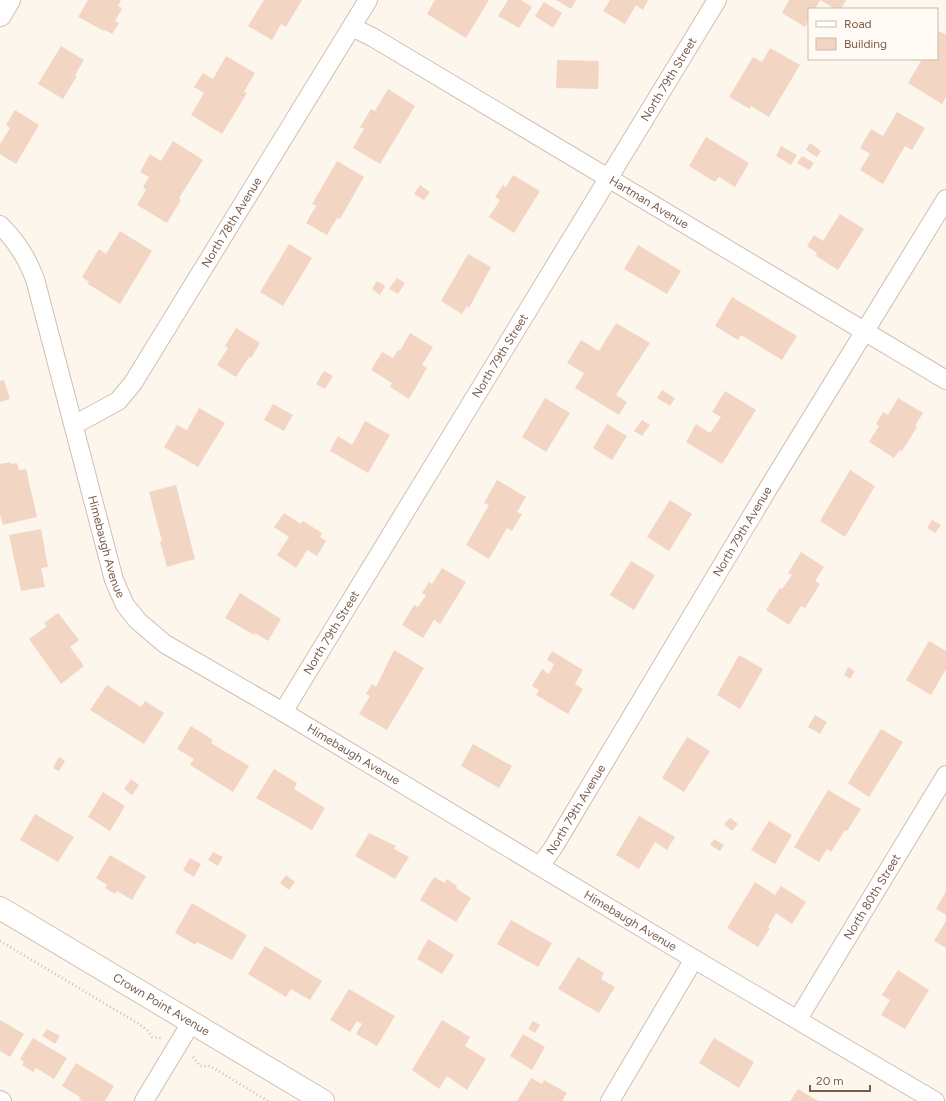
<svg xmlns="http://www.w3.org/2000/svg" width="946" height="1101" font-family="Figtree,sans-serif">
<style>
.building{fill:#f3d5c3}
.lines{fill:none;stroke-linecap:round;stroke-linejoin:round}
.street-casing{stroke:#d1beb0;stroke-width:20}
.secondary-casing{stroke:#d6c0b0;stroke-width:24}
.path{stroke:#d9b8a5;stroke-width:2.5;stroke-dasharray:1 3;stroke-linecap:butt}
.street{stroke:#fff;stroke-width:18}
.secondary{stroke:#fff;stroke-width:22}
.labels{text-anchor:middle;stroke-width:4;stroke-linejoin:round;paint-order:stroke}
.street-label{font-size:12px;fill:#7a5c4d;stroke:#fffaf3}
</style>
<rect width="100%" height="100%" fill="#fdf6ec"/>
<path class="building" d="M88,0h33l-3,6 4,3 -7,12 4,2 -7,11 -7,-4 -1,1 -26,-14z
M264,0h38l-16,27 -5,-3 -9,16 -24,-14z
M435,0h54l-23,38 -39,-24z
M508,0h13l11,7 -13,21 -21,-12z
M556,0h20l-5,9z
M610,0h38l-5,10 -7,-5 -11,19 -22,-13z
M789,0h57l-5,9h-6l-15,-9 -5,9h-6v10l-4,8 -23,-14z
M544,2l18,11 -9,15 -18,-12z
M939,31l7,4v62l-4,7 -34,-21 14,-24h15v-24z
M61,46l23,14 -9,15 2,1 -14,23 -25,-15z
M770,48l30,17 -31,52 -18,-11 -1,3 -21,-12 24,-40 9,5z
M226,56l29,17 -11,19 3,1 -25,41 -31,-19 13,-22 -10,-6 9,-14 10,6z
M557,60l42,1 -1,28 -42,-1z
M388,89l27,17 -35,58 -27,-16 11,-19 -4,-2 11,-18 4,2z
M15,110l24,15 -23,39 -16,-10v-10l10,-16 -4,-3z
M897,112l28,16 -13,22 -7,-4 -22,38 -23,-14 10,-16 -10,-6 11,-19 12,7z
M706,137l43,26 -14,24 -16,-10 -4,5 -26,-16z
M173,141l30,19 -24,38 2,2 -14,23 -30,-18 9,-15 -3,-3 6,-10 -9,-5 10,-18 11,7z
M810,143l11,8 -4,6 -11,-7z
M781,146l16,9 -6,10 -15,-9z
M802,156l12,7 -5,7 -12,-7z
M337,161l27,16 -24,42 -3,-1 -10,17 -21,-12 10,-17 -4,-2z
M513,175l27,16 -26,42 -25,-16 11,-17 -5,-3 8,-12 3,2z
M420,185l10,7 -6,8 -10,-6z
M840,214l24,15 -26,41 -22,-14 1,-3 -10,-7 7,-11 9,6z
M120,231l32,20 -32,53 -32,-20 1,-2 -7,-5 17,-28 7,5z
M289,244l23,14 -29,48 -23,-14z
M638,245l43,26 -14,23 -43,-25z
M468,254l23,13 -22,41 -2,-2 -5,8 -21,-13z
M397,278l8,5 -7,11 -9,-5z
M377,281l8,5 -5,9 -8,-6z
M732,297l65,39 -15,24 -41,-25 -3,5 -23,-14z
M616,323l34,20 -34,52 11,7 -8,13 -44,-27 9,-15 -17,-10 14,-23 18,11z
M236,328l24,15 -9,15 -2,-1 -13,20 -19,-12 11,-17 -3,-2z
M410,333l23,14 -11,18 5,3 -18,31 -19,-12 2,-4 -21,-13 11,-18 11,6 5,-8 2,1z
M324,371l9,5 -8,13 -9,-5z
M4,380l6,19 -10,3v-21z
M662,390l13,8 -5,8 -13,-8z
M725,391l31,19 -34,54 -36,-22 10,-18 14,9 11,-16 -9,-5z
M545,398l25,15 -24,39 -24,-15z
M898,398l25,15 -8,13 2,1 -15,24 -2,-1 -6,8 -25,-16 10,-16 -3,-2 7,-12 5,3z
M273,404l20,11 -9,16 -20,-11z
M199,408l26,15 -27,44 -34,-20 13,-22 10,5z
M642,420l8,5 -8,11 -8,-5z
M365,421l25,14 -22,38 -38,-22 8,-15 14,9z
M607,424l20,12 -15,24 -19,-12z
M11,462v2l6,-1 2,7 7,-1 11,48 -34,8 -3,-10v-51z
M850,470l25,16 -30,51 -25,-16z
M497,480l29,17 -9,15 5,2 -10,17 -5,-3 -18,31 -23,-14 23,-40 -5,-2z
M176,485l19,74 -28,8 -7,-25 2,-1 -13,-49z
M670,500l22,14 -23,37 -22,-14z
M284,513l17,11 2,-3 19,12 -2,4 6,4 -9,15 -10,-6 -11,18 -19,-13 12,-18 -15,-10z
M932,520l9,5 -6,8 -8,-5z
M41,529l7,38 -7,1 4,19 -24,4 -12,-56z
M801,552l23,15 -9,14 5,3 -15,24 -4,-2 -12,19 -23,-15 14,-22 2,1 10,-14 -4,-2z
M631,561l24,14 -21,35 -24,-15z
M442,568l24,14 -26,42 -6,-4 -11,18 -21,-13 12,-20 4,2 8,-12 -4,-2 7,-11 3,2z
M240,593l41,26 -13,22 -13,-8 -1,2 -29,-17z
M58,613l21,27 -9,7 14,19 -23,18 -32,-45 18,-13 -3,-3z
M929,641l17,10v18l-15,26 -25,-15z
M394,650l30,18 -37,62 -28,-16 11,-18 -4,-2 6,-10 4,3z
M552,651l31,19 -8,14 8,5 -15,25 -32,-19 3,-5 -7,-4 10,-17 7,5 5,-10 -7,-4z
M739,655l24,14 -23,40 -23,-14z
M848,667l7,4 -5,8 -6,-4z
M107,685l34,22 4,-6 19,12 -20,31 -54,-34z
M815,715l12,7 -7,12 -12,-7z
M191,726l22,14 -2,3 38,23 -16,26 -43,-27 4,-6 -17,-10z
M881,729l22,13 -34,55 -21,-14z
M687,737l23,14 -26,41 -22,-14z
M473,744l39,22 -13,22 -38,-22z
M59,757l6,4 -6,10 -6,-3z
M274,769l23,14 -3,6 31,19 -13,22 -56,-32z
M131,779l8,6 -7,10 -8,-6z
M828,790l33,19 -14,22 -2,-1 -14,22 -4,-3 -8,13 -25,-15z
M103,792l22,14 -15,25 -22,-14z
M35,814l39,23 -16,25 -38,-22z
M639,816l36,21 -8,13 -12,-8 -16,27 -23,-14z
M730,818l8,6 -6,7 -8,-7z
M769,821l23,14 -17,29 -24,-14z
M369,833l27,13 -2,3 15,8 -14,22 -40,-23z
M714,839l10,6 -4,6 -10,-6z
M213,852l10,5 -5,9 -10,-6z
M110,855l36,21 -14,24 -15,-9 -2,3 -10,-6 2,-3 -11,-7z
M190,858l11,6 -7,13 -11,-7z
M286,875l9,7 -6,8 -9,-7z
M434,877l11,6 2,-4 10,7 -1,2 15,10 -15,24 -36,-22z
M755,882l20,13 6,-9 25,16 -14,22 -16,-11 -8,14 2,1 -12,19 -31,-19z
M946,891v24l-10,-6z
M192,903l55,32 -15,25 -35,-18 -1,3 -21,-12z
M511,920l41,23 -14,24 -41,-23z
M946,921v27l-12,-7z
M428,939l26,16 -12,19 -25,-15z
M265,946l57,35 -12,19 -19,-11 -5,8 -38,-23z
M578,957l26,16 -3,6 14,8 -16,26 -41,-24z
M898,970l31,20 -24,39 -24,-14 9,-15 -8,-5z
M349,989l46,27 -18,30 -21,-12 6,-10 -5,-3 -7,11 -20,-12z
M0,1020l24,14 -14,23 -10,-6z
M442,1020l28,17 -5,9 21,13 -19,31 -20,-14 -8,13 -27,-19z
M533,1021l7,4 -5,8 -7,-4z
M47,1029l13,7 -5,8 -13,-8z
M523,1034l22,13 -13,23 -22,-14z
M33,1038l34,20 -13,21 -18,-11 -3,4 -11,-7 2,-3 -4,-3z
M714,1038l40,24 -15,26 -40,-25z
M76,1063l38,23 -9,15h-23l-3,-2 1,-2 -18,-11z
M531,1078l11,6 2,-4 23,13 -5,8h-45z
M798,1089l20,12h-28z"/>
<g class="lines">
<g class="street-casing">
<g id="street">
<path id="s1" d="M352,27l22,11 572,342"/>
<path id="s2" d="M0,225c17,16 27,33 35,54l79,301 11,25 13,16 27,23 118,68 411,247 241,142"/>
<path id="s3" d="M74,425l44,-24 15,-18 235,-383"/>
<path id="s4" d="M283,712l434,-712"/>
<path id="s5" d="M540,866l13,-18 216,-361 177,-288"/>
<path id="s6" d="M798,1019l148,-244"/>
<path d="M0,1100l2,1"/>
<path d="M144,1101l47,-78"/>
<path d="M610,1101l84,-142"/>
</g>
</g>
<g class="secondary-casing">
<g id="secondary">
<path d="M0,15l9,-15"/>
<path id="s7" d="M0,908l323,193"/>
</g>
</g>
<path class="path" d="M0,941l139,83 9,7 4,6 9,1
M193,1057l7,9h10l58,35"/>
<use href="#street" class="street"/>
<use href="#secondary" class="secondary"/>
</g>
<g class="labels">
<g class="street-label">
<text dy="4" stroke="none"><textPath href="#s4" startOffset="741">North 79th Street</textPath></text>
<text dy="4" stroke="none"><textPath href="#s1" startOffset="345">Hartman Avenue</textPath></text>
<text dy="4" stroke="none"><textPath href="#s3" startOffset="262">North 78th Avenue</textPath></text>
<text dy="4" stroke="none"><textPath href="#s4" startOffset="417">North 79th Street</textPath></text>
<text dy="4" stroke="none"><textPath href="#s5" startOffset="391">North 79th Avenue</textPath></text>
<text dy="4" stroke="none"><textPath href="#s2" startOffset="342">Himebaugh Avenue</textPath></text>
<text dy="4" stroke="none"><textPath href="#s4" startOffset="93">North 79th Street</textPath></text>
<text dy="4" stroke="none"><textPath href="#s2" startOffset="678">Himebaugh Avenue</textPath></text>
<text dy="4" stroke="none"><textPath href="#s5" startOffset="67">North 79th Avenue</textPath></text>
<text dy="4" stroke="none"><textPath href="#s6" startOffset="143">North 80th Street</textPath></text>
<text dy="4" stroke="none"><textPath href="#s2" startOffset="1001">Himebaugh Avenue</textPath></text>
<text dy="4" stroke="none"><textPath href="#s7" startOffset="188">Crown Point Avenue</textPath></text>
</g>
</g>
<rect x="808" y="8" width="130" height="52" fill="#fffaf3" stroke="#cabbb1"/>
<rect x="816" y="21" width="20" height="6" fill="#ffffff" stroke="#cabbb1"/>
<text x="844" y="28" font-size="12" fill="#7a5c4d">Road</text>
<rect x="816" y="38" width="20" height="12" fill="#f3d5c3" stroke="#cabbb1"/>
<text x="844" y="48" font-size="12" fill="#7a5c4d">Building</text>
<path d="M810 1085v6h60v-6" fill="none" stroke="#7a5c4d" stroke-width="2"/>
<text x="816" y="1085" font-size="12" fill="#7a5c4d" stroke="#fffaf3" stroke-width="3" paint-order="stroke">20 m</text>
</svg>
